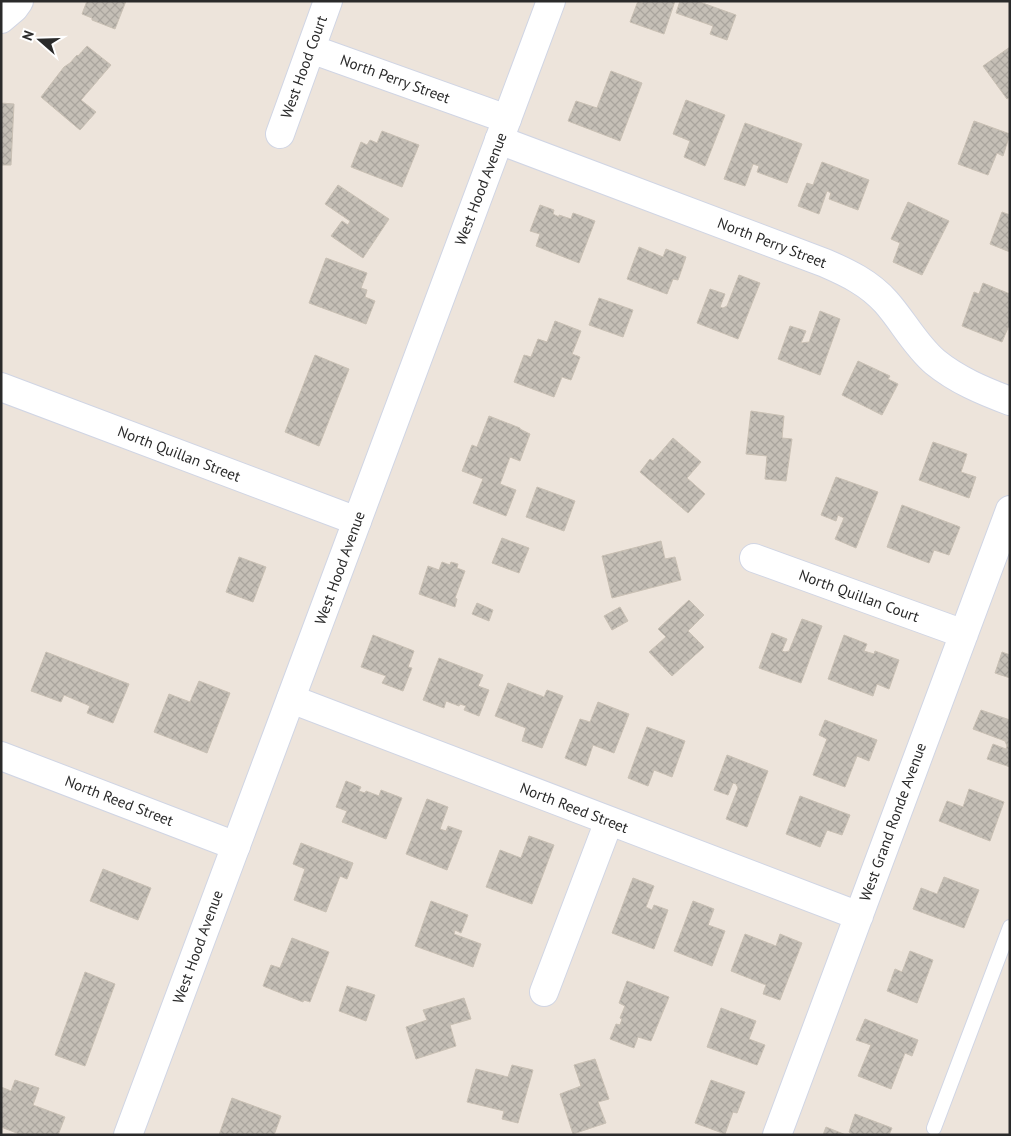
<svg xmlns="http://www.w3.org/2000/svg" width="1011" height="1136" font-family="'PT Sans',sans-serif">
<style>
.building{fill:url(#building-cross-hatch);stroke:#c9c0b4}
.lines{fill:none;stroke-linecap:round;stroke-linejoin:round}
.service-casing{stroke:#d0d5e4;stroke-width:16}
.minor-casing{stroke:#d0d5e4;stroke-width:30}
.tertiary-casing{stroke:#d0d5e4;stroke-width:30}
.service{stroke:#fff;stroke-width:14}
.minor{stroke:#fff;stroke-width:28}
.tertiary{stroke:#fff;stroke-width:28}
.labels{text-anchor:middle;stroke-width:5;stroke-linejoin:round;paint-order:stroke}
.street-label{font-size:15px;fill:#2a2a2a;stroke:#fff}
</style>
<defs>
<pattern id="building-cross-hatch" width="8" height="8" patternUnits="userSpaceOnUse" patternTransform="scale(1.25)"><rect width="8" height="8" fill="#c5bfb6"/><path d="M0 0l8 8M0 8l8-8" fill="none" stroke="#a9a49d"/></pattern>
</defs>
<rect width="100%" height="100%" fill="#ede4db"/>
<path class="building" d="M87,1h39l-11,28 -23,-9v-2l-10,-4z
M638,1l4,2 1,-2h32l-11,33 -34,-12z
M680,1h17l39,14 -9,25 -17,-6 3,-8 -37,-13z
M87,46l24,19 -30,35 15,12 -16,18 -39,-33 23,-30 6,-4 7,-8 1,1z
M1010,47v50l-3,2 -24,-33z
M611,71l31,12 -22,58 -52,-20 8,-20 21,7z
M686,100l39,15 -20,51 -21,-9 6,-16 -17,-7z
M1,103l13,1 -3,61h-10z
M974,121l36,13 -7,22 -6,-3 -9,22 -30,-11z
M745,123l57,21 -15,39 -30,-11 2,-6 -6,-2 -8,22 -21,-7z
M382,131l37,14 -17,42 -51,-20 10,-25 6,3 3,-5 7,3z
M822,162l47,18 -11,30 -29,-11 2,-6 -4,-2 -8,23 -21,-8 9,-23 6,2z
M338,185l51,34 -26,39 -32,-22 11,-15 6,4 2,-4 -25,-17z
M908,202l41,19 -27,54 -29,-13 7,-19 -9,-4z
M540,205l14,5 -1,4 6,3v-2l12,4 2,-6 22,8 -16,42 -43,-17 4,-12 -10,-3z
M1002,212l8,3v37l-20,-8z
M639,247l24,10 3,-8 20,8 -8,23 -5,-1 -6,15 -40,-15z
M326,258l41,15 -6,15 6,2 -2,7 10,4 -9,23 -57,-21z
M739,275l21,8 -22,56 -41,-16 13,-34 15,5 -5,13 3,1 4,-2z
M983,283l27,11v29l-8,19 -40,-16 12,-34 5,2z
M599,298l34,12 -10,27 -34,-12z
M820,311l20,8 -20,56 -42,-16 12,-33 16,5 -5,12 8,-1z
M555,321l26,10 -9,23 8,3 -9,23 -9,-3 -8,20 -40,-15 10,-27 7,2 7,-18 9,3z
M315,355l34,14 -30,77 -34,-14z
M858,361l32,15 -2,3 10,5 -16,31 -40,-20z
M751,411l33,5 -2,22 10,1 -6,42 -21,-2 2,-23 -21,-2z
M489,416l31,12v1l10,5 -10,27 -10,-4 -10,27 16,6 -10,26 -33,-13 10,-24 -21,-8 10,-26 5,2z
M673,438l28,24 -14,16 18,16 -17,19 -48,-41 10,-13 3,2z
M933,442l34,12 -6,18 15,5 -7,21 -50,-18z
M836,477l42,15 -22,56 -21,-9 9,-21 -6,-3 -2,6 -15,-6z
M537,487l38,14 -11,30 -38,-14z
M902,505l58,22 -11,28 -15,-5 -5,13 -42,-16z
M502,538l27,10 -10,25 -27,-10z
M661,541l4,18 10,-2 6,23 -69,18 -10,-42z
M239,557l27,10 -13,35 -27,-10z
M442,562l8,3 1,-3 7,2 -1,4 8,3 -10,27 2,1 -2,8 -36,-13 9,-28 11,4z
M689,600l15,15 -16,16 16,16 -32,29 -23,-24 17,-15 -8,-8z
M477,603l16,7 -4,11 -17,-7z
M620,607l8,14 -16,9 -8,-14z
M802,619l20,7 -21,57 -42,-15 13,-35 15,6 -5,12 3,1 4,-1z
M373,635l41,16 -6,16 4,1 -9,23 -21,-8 4,-7 -25,-9z
M844,635l23,9 -3,7 10,3 1,-3 24,9 -10,29 -12,-5 -4,12 -45,-17z
M46,652l83,32 -16,39 -26,-10 3,-7 -26,-11 -3,7 -30,-11z
M1002,652l8,3v23l-15,-5z
M439,658l44,17 -5,11 11,4 -10,26 -15,-6 2,-4 -6,-2 -1,2 -13,-5 -2,7 -21,-8z
M199,681l31,12 -23,60 -53,-21 15,-38 21,8z
M508,683l36,14 3,-7 16,6 -21,52 -20,-7 4,-13 -31,-12z
M598,702l31,12 -15,39 -21,-8 -7,21 -21,-8 15,-39 10,3z
M981,710l29,10v47l-23,-8 6,-15 13,5 1,-3 -2,-5 -32,-12z
M825,720l52,20 -8,21 -12,-5 -12,31 -32,-12 14,-36 -8,-4z
M647,727l38,14 -13,36 -18,-7 -6,16 -20,-8z
M727,755l41,16 -21,56 -21,-8 12,-31 -2,-4 -3,-1 -5,12 -14,-5z
M346,781l15,6 -2,4 6,2 1,-2 13,5 2,-6 21,8 -16,41 -44,-17 5,-11 -11,-4z
M969,789l35,13 -14,39 -51,-20 8,-20 16,6z
M800,796l50,19 -8,20 -15,-5 -7,17 -34,-13z
M427,799l21,8 -8,22 6,2 2,-5 14,5 -15,39 -41,-16z
M529,836l25,9 -22,59 -46,-17 14,-37 21,8z
M301,843l52,20 -6,16 -7,-3 -14,36 -32,-12 11,-31 -12,-5z
M103,869l48,19 -13,32 -48,-19z
M944,877l35,13 -15,38 -51,-19 8,-21 16,6z
M633,878l21,8 -8,21 6,3 2,-5 14,5 -14,39 -42,-16z
M431,901l37,14 -7,18 -6,-3 -1,4 27,10 -8,23 -58,-21z
M693,901l21,8 -6,16 17,6 -13,35 -38,-15z
M745,934l31,12 4,-12 22,9 -22,57 -17,-6 3,-9 -35,-14z
M292,938l37,14 -19,50 -6,-2 -1,2 -40,-16 8,-21 9,3z
M910,951l23,9 -16,43 -30,-12 8,-22 7,3z
M85,972l30,12 -30,82 -30,-11z
M627,981l42,16 -18,44 -13,-4 -4,11 -24,-9 6,-15 4,1 2,-6 -2,-1 5,-12 -6,-3z
M347,986l28,9 -9,26 -27,-10z
M464,998l7,21 -21,6 6,21 -40,13 -10,-32 21,-7 -4,-10z
M721,1008l35,13 -7,18 16,6 -8,20 -50,-18z
M865,1019l53,21 -6,16 -7,-3 -14,36 -33,-13 13,-31 -15,-5z
M595,1059l14,40 -11,3 8,21 -33,11 -13,-40 21,-8 -7,-21z
M512,1065l21,5 -15,53 -16,-4 2,-8 -37,-9 9,-33 32,8z
M15,1080l24,8 -6,17 32,12 -7,18h-36l-21,-8v-40l10,4z
M711,1080l34,12 -8,21 -4,-1 -8,22 -30,-11z
M232,1098l49,18 -7,19h-55z
M855,1114l37,14 -3,7h-36l-4,-3z
M826,1127l20,8h-23z"/>
<g class="lines">
<g class="service-casing">
<path id="service" d="M934,1128l76,-201"/>
</g>
<g class="minor-casing">
<path id="minor" d="M1,19l13,-11 5,-7
M311,49l196,70
M280,134l48,-133
M499,140l326,123c23,10 44,20 61,39 17,19 29,43 49,60 22,18 48,29 75,39
M1,387l356,134
M754,558l210,76
M291,699l568,217
M1,756l235,90
M544,992l65,-171
M777,1135l233,-625"/>
</g>
<g class="tertiary-casing">
<path id="tertiary" d="M128,1135l423,-1134"/>
</g>
<use href="#service" class="service"/>
<use href="#minor" class="minor"/>
<use href="#tertiary" class="tertiary"/>
</g>
<g class="labels">
<g class="street-label">
<text transform="translate(304 67) rotate(-70)" y="5">West Hood Court</text>
<text transform="translate(395 79) rotate(20)" y="5">North Perry Street</text>
<text transform="translate(481 189) rotate(-69)" y="5">West Hood Avenue</text>
<text transform="translate(772 243) rotate(21)" y="5">North Perry Street</text>
<text transform="translate(179 454) rotate(21)" y="5">North Quillan Street</text>
<text transform="translate(340 568) rotate(-70)" y="5">West Hood Avenue</text>
<text transform="translate(859 596) rotate(20)" y="5">North Quillan Court</text>
<text transform="translate(119 801) rotate(21)" y="5">North Reed Street</text>
<text transform="translate(574 808) rotate(21)" y="5">North Reed Street</text>
<text transform="translate(893 822) rotate(-70)" y="5">West Grand Ronde Avenue</text>
<text transform="translate(198 947) rotate(-70)" y="5">West Hood Avenue</text>
</g>
</g>
<rect width="1011" height="1136" fill="none" stroke="#2a2a2a" stroke-width="5"/>
<g transform="translate(40 40) rotate(290)" stroke="#ffffff" stroke-width="4" paint-order="stroke">
<path d="M0-4L9 19L0 12L-9 19Z" fill="#2a2a2a"/>
<text y="-8" font-size="14" font-weight="bold" text-anchor="middle" fill="#2a2a2a">N</text>
</g>
</svg>
